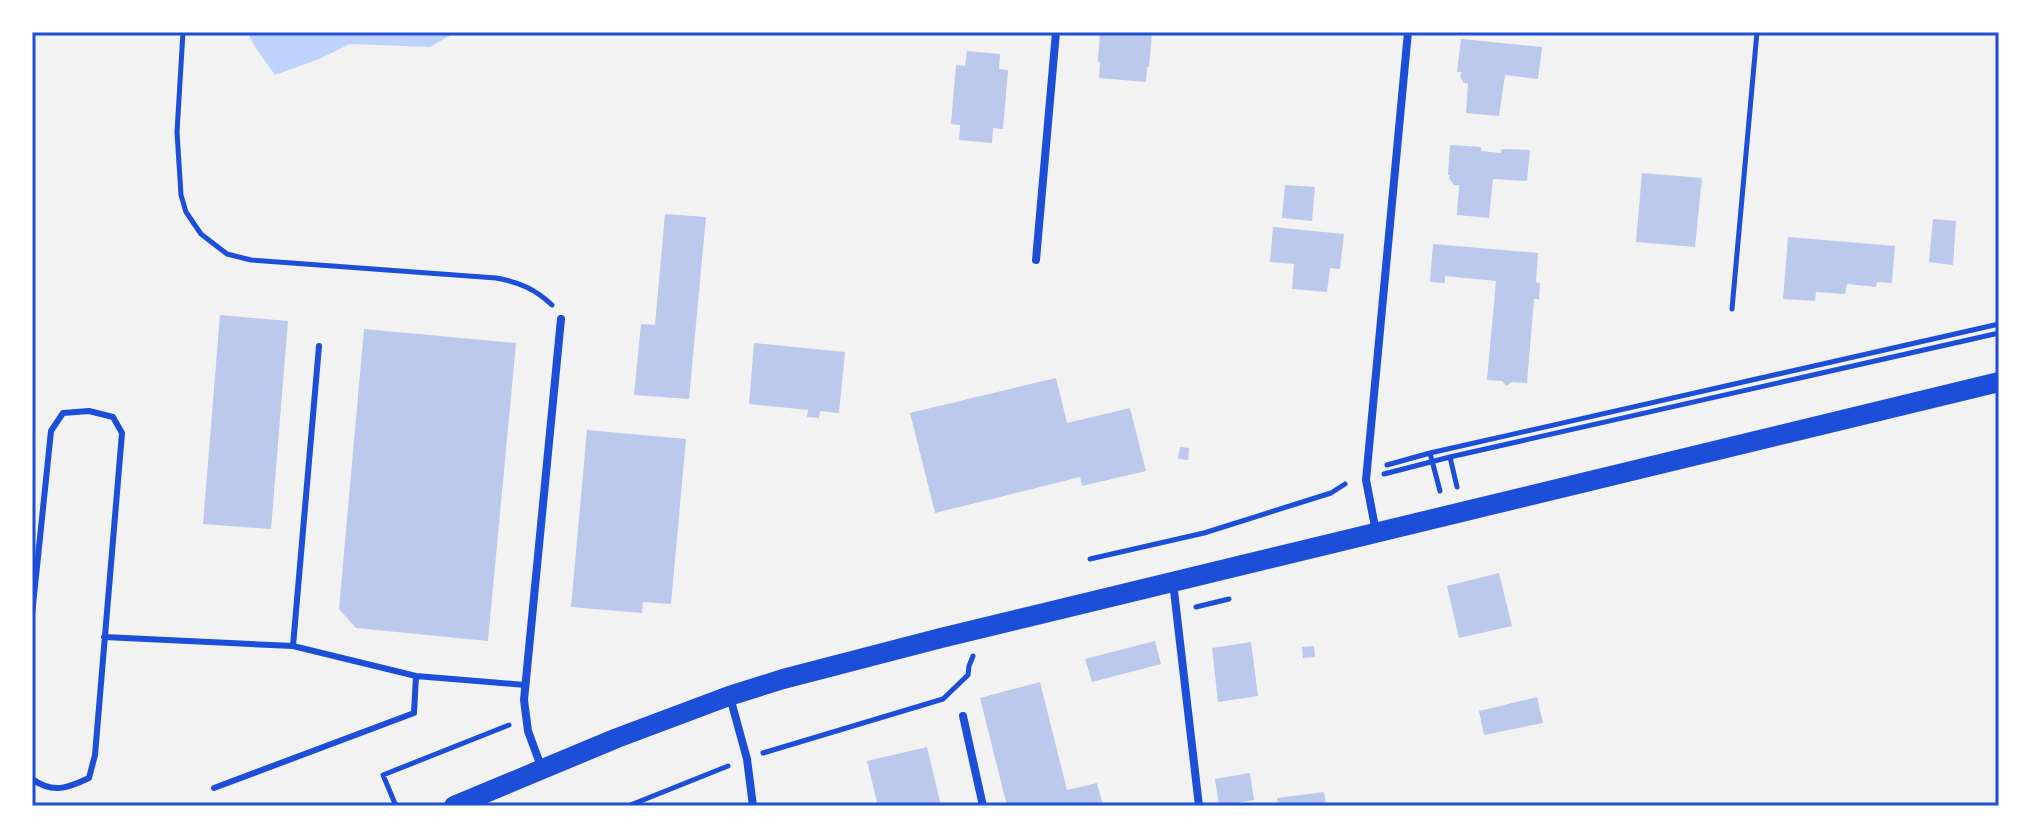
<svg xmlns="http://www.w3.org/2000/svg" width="2031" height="838" font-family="'Work Sans',sans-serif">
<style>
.water{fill:#bfd3fe}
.building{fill:#bdc9ec}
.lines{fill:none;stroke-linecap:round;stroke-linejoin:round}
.path{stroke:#1d4ed8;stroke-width:5}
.service{stroke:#1d4ed8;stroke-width:6}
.minor{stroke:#1d4ed8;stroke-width:8}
.primary{stroke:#1d4ed8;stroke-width:20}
.neatline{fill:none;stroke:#1d4ed8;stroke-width:3}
</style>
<rect width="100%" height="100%" fill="#f2f2f2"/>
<path class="water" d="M247,32h209l-26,15 -80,-3 -31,15 -44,16 -18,-25z"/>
<path class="building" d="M1100,32h52l-3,35h-2l-1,15 -47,-4 1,-16h-2z
M1461,39l81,8 -4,32 -33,-4 -6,41 -33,-3 2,-30h-4l-4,-7 2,-4h-5z
M967,51l33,3 -1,15 9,1 -5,59 -10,-1 -1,15 -33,-3 1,-15 -9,-1 5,-59 9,1z
M1450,145l31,2v4l20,2 1,-4 28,1 -3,31 -34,-2 -4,39 -32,-3 2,-30h-5l-5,-7 1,-3h-2z
M1642,173l60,5 -7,69 -59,-5z
M1285,185l30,2 -3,34 -30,-3z
M665,214l41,3 -17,182 -55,-4 7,-71 14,1z
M1933,219l23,2 -3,44 -24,-3z
M1273,227l71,7 -4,35 -10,-1 -3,24 -35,-3 2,-25 -24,-2z
M1788,237l107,9 -3,37 -15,-1 -1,5 -29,-3 -2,10 -29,-2 -1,9 -32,-2z
M1433,244l105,9 -2,29 4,1 -1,16h-5l-7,84 -15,-1 -5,4 -5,-5 -15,-1 9,-99 -51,-5v7l-15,-1z
M220,315l68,6 -17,208 -68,-5z
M364,329l152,14 -28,298 -132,-13 -17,-19z
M754,343l91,9 -6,61 -19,-2 -1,7 -12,-1 1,-7 -59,-6z
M1056,378l11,45 63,-15 16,63 -64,15 -2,-9 -145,36 -25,-100z
M587,430l99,9 -15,165 -28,-2 -1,11 -71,-6z
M1180,447l9,1 -1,12 -10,-1z
M1499,573l13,53 -53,12 -12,-52z
M1155,641l6,23 -69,18 -7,-23z
M1251,642l7,54 -40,6 -6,-54z
M1314,646l1,11 -12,1 -1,-11z
M1040,682l27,108 30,-7 6,23h-96l-27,-108z
M1537,697l6,26 -59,12 -5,-24z
M927,747l14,59h-63l-11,-45z
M1250,773l4,27 -35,6 -4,-27z
M1324,792l2,14h-48l-1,-8z"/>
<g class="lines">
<path class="path" d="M183,32l-6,100 4,63 5,17 15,22 26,20 24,6 245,18c23,4 39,11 56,27
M1732,309l25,-277
M1430,453l10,38
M1450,457l7,30
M1387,465l43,-12 569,-129
M1384,474l66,-17 549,-124
M1090,559l114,-26 127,-40 14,-9
M1196,607l33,-8
M763,753l180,-54 25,-24 1,-9 4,-10
M396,806l-13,-31 126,-50
M628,806l100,-40"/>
<path class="service" d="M32,615l19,-184 12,-18 26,-2 24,6 9,16 -27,322 -6,23c-21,10 -36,16 -57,1
M104,637l189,9 123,30 109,9
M293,646l26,-300
M214,788l200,-75 2,-37"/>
<path class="minor" d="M1036,260l20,-228
M1376,532l-10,-52 42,-448
M1173,582l26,224
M730,697l17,62 6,47
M963,716l20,90
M542,769l-14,-38 -4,-31 37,-381"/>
<path class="primary" d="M454,806l163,-68 112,-42 54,-17 158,-41 1058,-256"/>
</g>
<rect width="2031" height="838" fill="none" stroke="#ffffff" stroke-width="68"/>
<rect x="34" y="34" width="1963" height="770" class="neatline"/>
</svg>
